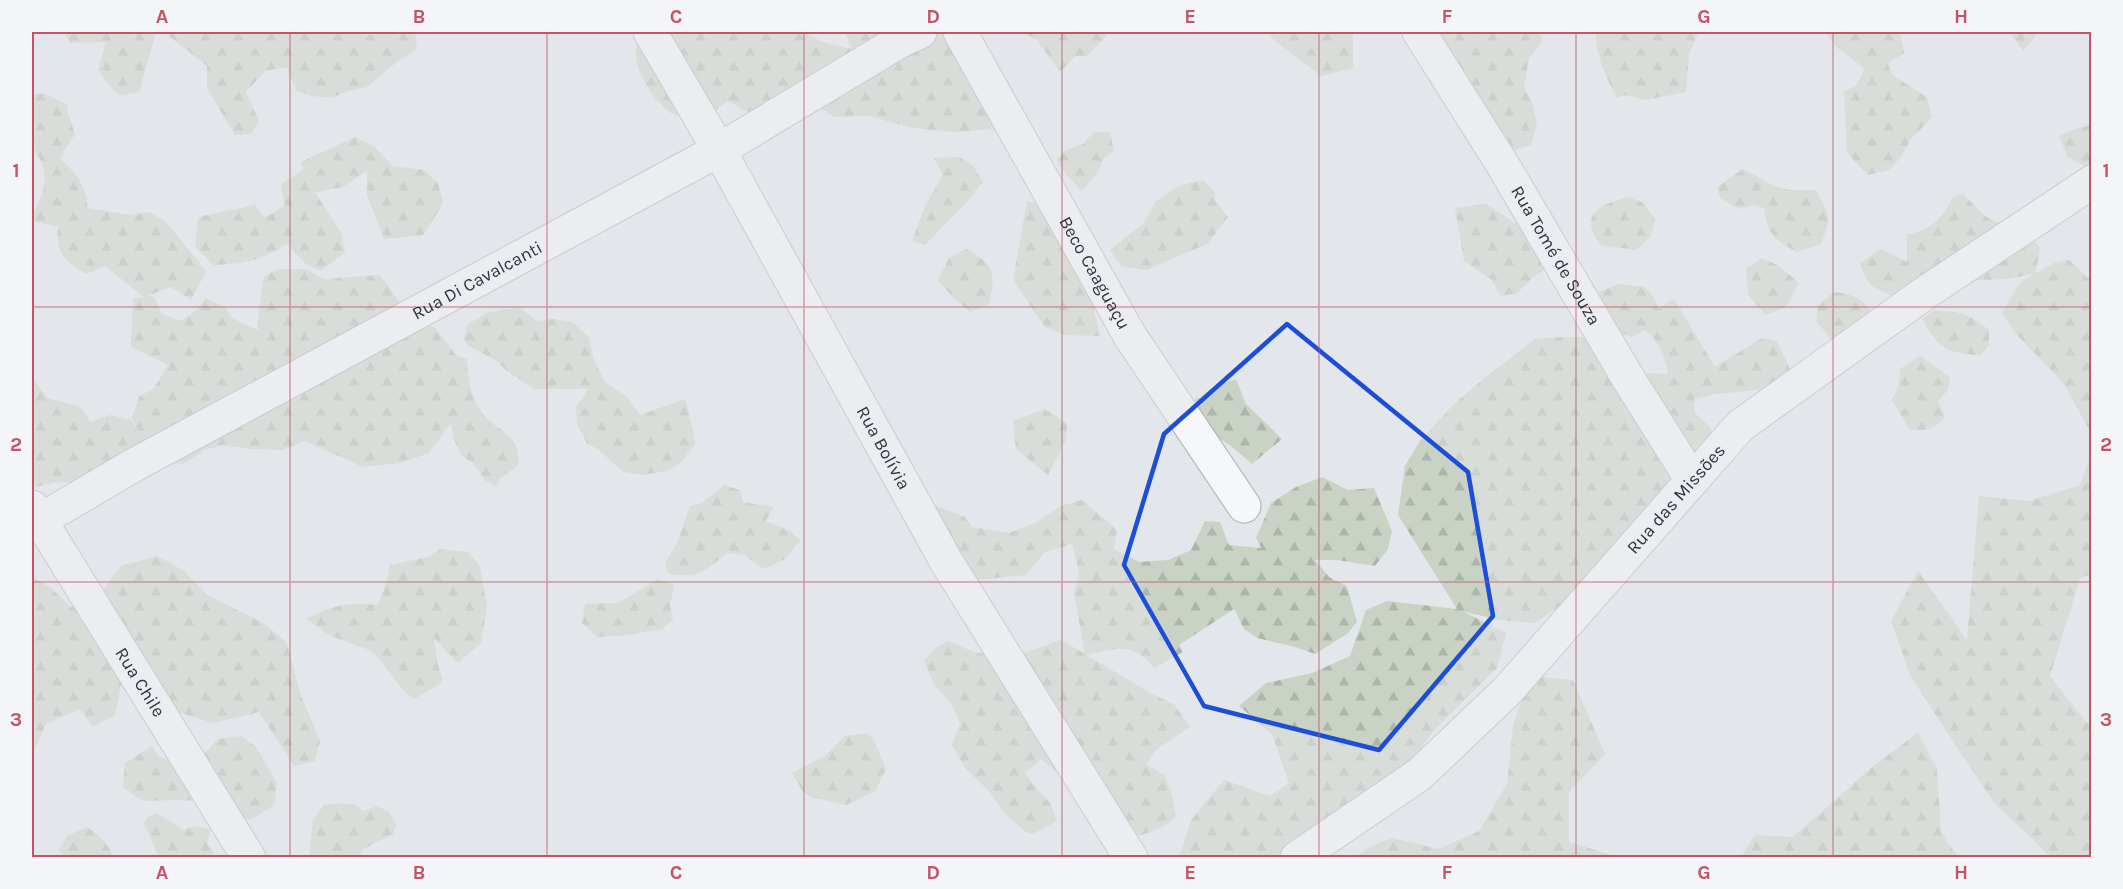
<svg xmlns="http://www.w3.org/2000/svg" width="2123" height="889" font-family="Karla,sans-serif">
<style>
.forest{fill:url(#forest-firs)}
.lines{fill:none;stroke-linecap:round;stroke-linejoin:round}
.street-casing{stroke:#a9adb4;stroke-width:35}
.street{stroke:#f6f7f9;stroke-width:33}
.marked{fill:none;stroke:#1d4ed8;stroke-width:4.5;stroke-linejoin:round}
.grid{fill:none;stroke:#c35465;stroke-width:1.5;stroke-opacity:0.55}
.labels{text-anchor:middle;stroke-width:5;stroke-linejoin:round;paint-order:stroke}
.street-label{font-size:18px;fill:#2d3441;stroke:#f3f5f8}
.neatline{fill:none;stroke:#c35465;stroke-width:2}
.grid-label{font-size:20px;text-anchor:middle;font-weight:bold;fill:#c35465}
</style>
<defs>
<pattern id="forest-firs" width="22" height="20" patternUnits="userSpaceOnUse" patternTransform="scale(1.5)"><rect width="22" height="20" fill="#c9d3c5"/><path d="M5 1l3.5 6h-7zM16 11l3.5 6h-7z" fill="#adb6aa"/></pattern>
</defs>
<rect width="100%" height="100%" fill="#e3e6ea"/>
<path class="forest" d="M64,32h86l5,4 -16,56 -19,3 -7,-5 -15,-20 8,-28 -36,1z
M164,32h197l3,3 51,-3 2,17 -19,12 -31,26 -20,4 -15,7 -20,-2 -16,-5 -9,-24 -22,4 -19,21 13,29 -8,13 -16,1 -28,-47v-22z
M649,32h154l20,10 29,7 -7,-17h128l4,61 18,36 -40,3 -42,-4 -45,-12 -34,1 -20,-14 -50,18 -36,-20 -25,18c-9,-2 -24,-1 -32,-6 -17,-11 -44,-51 -32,-72 2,-3 7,-7 10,-9z
M1020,32h88l-5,8 -16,16h-11l-16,16 -24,-33z
M1267,32h86v36l-32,8 -48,-37z
M1423,32h118l1,10 -13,16 -5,29 8,16 5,20 -6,22 -16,5 -23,-23z
M1596,32h103l-10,22 -3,38 -40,8 -22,-5 -7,3c-11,-21 -22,-43 -21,-66z
M1828,32h68l4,1 4,20 -16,10 3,11 36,23 5,20 -21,22 -11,19 -11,12 -21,5 -21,-22 -3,-61 12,-7 9,-16 -29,-23 -9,-11z
M2010,32h29l-16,19z
M43,93l25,12 -1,5 8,24 -15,24c17,17 25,25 28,50l42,7 19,-3 17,10 40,49 -15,29 -20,-13 -24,9 7,1 8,17 19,7 15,-11 10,-12 19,9 7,11 26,12 1,-20 5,-34 14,-7h28l18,10 56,-4 27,37 28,16 22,28 10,3c0,17 4,40 15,54 17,21 39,20 36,52l-18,14 -4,8 -11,-7 -12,-17 -12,-8 -8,-18 -2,-14 -22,30 -29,10 -37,4 -58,-26 -22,9 -32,-1 -28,-4 -19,5 -21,14 -28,-3 -13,-19 -15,27 -48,14 -23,-1 -20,5 -4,-2v-107l16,20 33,9 9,15 20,-7 21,5 8,14 -7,-17 7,-20 15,-9 14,-23 -37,-18 2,-48 11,-2 -39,-31 -19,8c-23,-14 -30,-21 -28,-49l-3,1 -19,-4 -4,-6c13,-26 21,-43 0,-68v-53z
M2091,125v41l-3,2 -20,-11 -9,-21 16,-7z
M1094,132h16l4,19 -10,7 -6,14 -16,19 -17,-18 -8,-13 9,-10 17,-6z
M355,137l20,10 18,19 31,4 14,13 5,21 -20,31 -39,4 -17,-44v-24l-24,16 -28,5 26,41 4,20 -25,18 -15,-8 -18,-19c-30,18 -40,19 -74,21l-18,-19 3,-29 57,-12 9,13 21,-12 -4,-22 22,-14 -2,-8z
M959,157l14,9 10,16 -17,21 -41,42 -13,-4 13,-35 18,-31 -9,-17z
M1743,169c32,17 35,23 73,21 14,26 16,26 5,54l-24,8c-22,-12 -30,-17 -33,-44l-10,-3 -15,4 -19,-11 -3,-11z
M1203,180l12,12 -1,7 14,18 -21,27 -61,26 -25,-4 -11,-16 34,-27 12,-22 25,-16z
M1962,193c26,25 25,33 63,31l15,24 -4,25 18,-10 15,-3 22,21v152l-27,-49 -47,-49 -15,-22 18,-30 13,-9 -26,5 -30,1 -16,-12 -59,31c-23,-9 -35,-9 -42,-36l21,-14 26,13v-27c24,-6 36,-16 46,-38z
M1628,197l14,5 13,17 -4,17 -15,14 -35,-5c-23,-30 -3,-40 27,-48z
M1027,201l25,6 50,90 -9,9 7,30 -35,-1 -20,-8 -32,-47z
M1486,204l29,19 19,4 20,36 -23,16 -14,14 -17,3 -8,-16 -28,-19 -9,-53z
M966,249c29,16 30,23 23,55l-18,8 -16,-13 -17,-18 11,-23z
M1762,258l17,8 20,17 -13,24 -20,8 -18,-20 -2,-26z
M1619,284l26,3 10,12 3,10 16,-10 41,68 47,-29 15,3 13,28 -16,13 -16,8 -42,4 -22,5 1,14 15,14 5,10 -13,26 -44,-52 -13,-38 23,1c-2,-18 -8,-32 -23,-44l-13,7 -12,-4 -21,-34v-7z
M1834,292c19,2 33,8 41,26l-39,27 -20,-24 2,-16z
M519,307l18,14 16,-2 19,3 16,14 6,24 11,22 22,15 13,18 45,-16 8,31 2,14 -14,18 -14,9 -25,4 -19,-3 -24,-22 -12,-7 -10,-19 -1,-16 12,-19h-54l-27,-18 -10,-10 -28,-15 -5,-7 3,-14 19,-12z
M1934,310c27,2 34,3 55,20v15l-8,10c-33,-1 -43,-7 -59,-36z
M1566,337h34l77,127 -7,30 -110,112 -25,17 -36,-3 -37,-9 44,22 -9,35 -62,61 -35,48 -108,80 -113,1 12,-38 33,-40 46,16 19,-13 -17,-49 -33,-28 27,-23 46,-10 38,-17 16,-46 21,-9 70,8 -59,-94 7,-49 15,-25 36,-39 32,-27 47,-36z
M1920,356l30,21 -2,13 -10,11 7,15c-9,13 -20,16 -36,13l-17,-29 7,-15 1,-16z
M1236,379l10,25 36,35 -30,25 -21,-18 -23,-15 -19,-27 26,-18z
M1045,409l22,15 -1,16 -18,35 -32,-26 -3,-28z
M2091,454v120l-11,4 -30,98 36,46 5,3v132h-42l-6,-8 -48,-45 -45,-67 -40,-62 -19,-54 27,-50 49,69 12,-144 51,5 50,-16z
M1322,477l26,13 26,-2 18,43 -4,18 -13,17 -38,-6h-22l14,17 18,9 10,36 -10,12 -32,20 -20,-7 -38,-9 -13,-9 -10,-20 -55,36 4,7 -29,16c-23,-28 -37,-19 -68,-13l68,40 20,9 16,23 -34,23 -10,14 18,11 7,17 5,24c-12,14 -33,19 -51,23l-51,-65h-15l-18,-15 -16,14 11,15 14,15 7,18 -24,13 -7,-2 -21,-18 -16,-23 -24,-23 -13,-23 8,-22 -9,-20 -16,-17 -11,-25 10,-12 14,-8 26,11 35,6 52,-18 24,14 -11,-60 5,-22 -7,-28 -27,8 -19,23 -50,5 -29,-19 -13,-56 31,12 7,10 37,6 26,-10 26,-17 21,-6 35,30 -3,19 25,13 29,-2 23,-10 14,-29 15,1 9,23 32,3 -5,-10 15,-35 25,-16z
M724,485l16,5 3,12 31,5 -8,14 25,10 9,10 -15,18 -21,10 -20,-14 -17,-2c-24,19 -26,25 -58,21l-4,-11 13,-22 12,-35 12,-3z
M440,549l28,3 12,15 7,39 -6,37 -23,20 -25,-26 5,28 5,17 -29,17 -11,-9 -26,-34 -10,-7 -36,-13 -25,-17c28,-14 40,-17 72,-14l9,-24 3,-16 38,-8z
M158,556l26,15 23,24 58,29 22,19 13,50 20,48 -5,20 -21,5 -35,-54 -46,11 -35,-11 -29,-18 -28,-9 -6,30 -22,12 -13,-18 -34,15 -14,31v-178l19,11 20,19 22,-3 28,-38z
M658,579l16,6 -4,20 3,14 -10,10 -42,7 -24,1 -15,-14 3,-19 33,-1z
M1530,676l43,4 32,74 -36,38v50l49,15 -264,1 18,-12 20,-8 47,11 40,-18 28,-47 6,-58z
M867,733l7,7 12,29 -11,22 -29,14 -36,-8 -8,-7 -10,-17 33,-17 20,-20z
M1918,733l19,36 4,64 17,24h-217l14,-22 38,2 80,-71z
M241,736l15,11 21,36 -3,22 -23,15 -18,-5 -18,-13 -35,-2 -37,1 -20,-13 2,-25 27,-17 7,11 33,10 26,-28z
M336,803l19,2 9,6 13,-5 12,6 7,12 -3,10 -30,15 -5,8h-49l4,-37 11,-15z
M157,813l26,17 12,-4 16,3 -4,14 7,10 -3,4h-52c-6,-11 -8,-21 -15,-33l4,-7z
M87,827c11,8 23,17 26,30h-47l-7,-7 8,-14z"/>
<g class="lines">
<g class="street-casing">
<g id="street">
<path id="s1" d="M650,32l69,118 227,411 185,297"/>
<path id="s2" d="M960,32l170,304 114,170"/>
<path id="s3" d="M1419,32l82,130 127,216 64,102"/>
<path id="s4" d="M32,507l217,351"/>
<path id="s5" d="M32,525l102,-60 585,-315 181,-109 20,-9"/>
<path id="s6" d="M1297,858l123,-84 88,-84 232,-264 185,-133 167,-111"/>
</g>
</g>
<use href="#street" class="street"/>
</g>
<path d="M0 0H2123V889H0ZM1287,324l181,148 25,144 -114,134 -175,-44 -80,-141 40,-131z" fill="#e3e6ea" fill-opacity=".55" fill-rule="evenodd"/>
<path class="marked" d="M1287,324l181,148 25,144 -114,134 -175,-44 -80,-141 40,-131z"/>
<path class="grid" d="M290,32v826M547,32v826M804,32v826M1062,32v826M1319,32v826M1576,32v826M1833,32v826M32,307h2060M32,582h2060"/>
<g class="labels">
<g class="street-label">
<text dy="6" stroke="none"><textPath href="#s3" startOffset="262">Rua Tomé de Souza</textPath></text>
<text dy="6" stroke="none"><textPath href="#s2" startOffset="276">Beco Caaguaçu</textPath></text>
<text dy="6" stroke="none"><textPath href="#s5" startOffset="508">Rua Di Cavalcanti</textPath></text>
<text dy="6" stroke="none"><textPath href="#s1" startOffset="477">Rua Bolívia</textPath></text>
<text dy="6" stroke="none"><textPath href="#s6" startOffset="525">Rua das Missões</textPath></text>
<text dy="6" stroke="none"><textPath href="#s4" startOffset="206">Rua Chile</textPath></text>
</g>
</g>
<rect width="2123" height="889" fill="none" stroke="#f3f5f8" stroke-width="66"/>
<rect x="33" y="33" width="2057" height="823" class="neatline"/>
<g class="grid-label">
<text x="162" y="23">A</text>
<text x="419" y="23">B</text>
<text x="676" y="23">C</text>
<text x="933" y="23">D</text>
<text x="1190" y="23">E</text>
<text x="1447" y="23">F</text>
<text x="1704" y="23">G</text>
<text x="1961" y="23">H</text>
<text x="16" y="177">1</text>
<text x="2106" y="177">1</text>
<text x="16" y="451">2</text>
<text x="2106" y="451">2</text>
<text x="16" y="726">3</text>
<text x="2106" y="726">3</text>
<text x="162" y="879">A</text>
<text x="419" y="879">B</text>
<text x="676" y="879">C</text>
<text x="933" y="879">D</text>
<text x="1190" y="879">E</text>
<text x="1447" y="879">F</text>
<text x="1704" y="879">G</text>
<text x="1961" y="879">H</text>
</g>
</svg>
